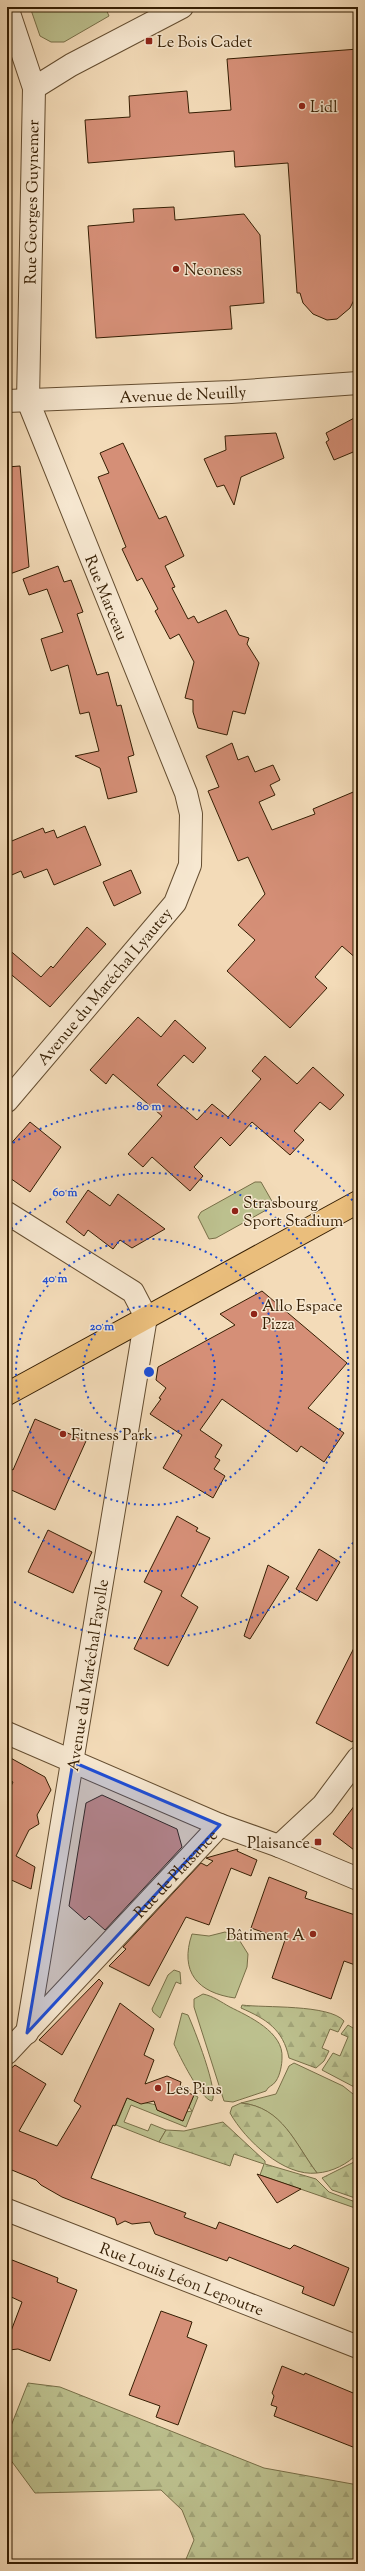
<svg xmlns="http://www.w3.org/2000/svg" width="365" height="2571" font-family="'Sorts Mill Goudy',serif">
<style>
.grass{fill:#bcc08e;stroke:#786f48}
.forest{fill:url(#forest-firs);stroke:#786f48}
.building{fill:#d58f77;stroke:#351e03}
.lines{fill:none;stroke-linecap:round;stroke-linejoin:round}
.minor-casing{stroke:#644d30;stroke-width:24}
.major-casing{stroke:#351e03;stroke-width:24}
.minor{stroke:#f7e8d1;stroke-width:22}
.major{stroke:#eabe7c;stroke-width:22}
.marked{fill:#1d4ed8;fill-opacity:0.2;stroke:#1d4ed8;stroke-width:3;stroke-linejoin:round}
.ring{fill:none;stroke:#1d4ed8;stroke-width:2;stroke-dasharray:2 4}
.poi-dot{fill:#8f2418;stroke:#f7e8d1;stroke-width:1.5}
.labels{text-anchor:middle;stroke-width:3;stroke-linejoin:round;paint-order:stroke}
.poi-label{font-size:16px;fill:#351e03;stroke:#f7e8d1;text-anchor:start}
.street-label{font-size:16px;fill:#351e03;stroke:#f7e8d1}
.centre{fill:#1d4ed8;stroke:#f7e8d1;stroke-width:2}
.ring-label{font-size:12px;text-anchor:middle;font-weight:bold;fill:#1d4ed8;stroke:#f7e8d1;stroke-width:3;stroke-linejoin:round;paint-order:stroke}
</style>
<defs>
<pattern id="forest-firs" width="22" height="20" patternUnits="userSpaceOnUse"><rect width="22" height="20" fill="#bcc08e"/><path d="M5 1l3.5 6h-7zM16 11l3.5 6h-7z" fill="#a2a579"/></pattern>
</defs>
<rect width="100%" height="100%" fill="#f3dbb8"/>
<filter id="stains"><feTurbulence type="fractalNoise" baseFrequency=".005" numOctaves="4"/><feColorMatrix values="0 0 0 0 .2 0 0 0 0 .09 0 0 0 0 .02 0 0 0 .5 -.17"/></filter>
<radialGradient id="worn" r=".72"><stop offset=".6" stop-color="#630" stop-opacity="0"/><stop offset="1" stop-color="#630" stop-opacity=".3"/></radialGradient>
<path class="grass" d="M30,7h75l4,9 -45,26h-13l-11,-6z
M255,1182h6l12,21 -5,6 -52,29 -7,1 -11,-22 3,-5z
M225,1932l13,6 10,16 -1,13 -12,31c-37,-5 -56,-26 -43,-64l17,2z
M174,1970l6,2 1,12 -5,-2 -16,36 -7,-6 -1,-3 16,-34z
M203,1994c10,2 18,8 27,13 18,9 54,25 52,51 0,7 -2,17 -6,23 -3,5 -8,5 -10,10l-33,11 -9,-1 -30,-94v-8z
M182,2013l6,2c6,13 31,77 24,86 -11,-1 -33,-46 -38,-57z
M294,2063l49,23 15,12v55c-10,11 -26,19 -41,20 -22,-29 -35,-66 -76,-70l35,-9 13,-28z
M194,2095l4,2 -12,30 -55,-22 -7,17 24,9 3,-7 15,6 -7,12 -43,-17 11,-27c11,5 19,4 29,7l1,5 26,11 3,-9 6,-1 -3,-4z"/>
<path class="forest" d="M242,2005c22,3 87,-1 102,16l-6,11 -8,-3 -8,19 7,3 -5,10 -8,7 -27,-10c-6,-29 -23,-39 -48,-50z
M348,2025l10,6v58l-36,-19 11,-17 7,3 8,-19 -7,-3z
M241,2103c42,4 54,41 76,70 -33,4 -72,-33 -87,-60l2,-6z
M223,2122l42,39v3l51,15 13,13 29,11v6l-98,-34 4,-11 -30,-10 -4,12 -71,-24 7,-12 18,1z
M356,2161l2,1v37l-26,-9 -10,-12z
M28,2383l32,4 204,81 94,17v79h-174l10,-24 -12,-30 -21,-20 -126,3 -28,-38v-19z"/>
<path class="building" d="M358,49v243l-8,16 -13,11 -10,1 -14,-6 -10,-11 -3,-10h-3l-9,-130 -53,4 -1,-16 -146,12 -3,-43 45,-3 -1,-21 58,-5 2,22 42,-3 -4,-51z
M174,207l1,13 69,-6 16,21 4,68 -34,3 2,23 -136,9 -8,-112 46,-4 -1,-13z
M358,416v34l-24,10 -8,-18 3,-2 -3,-7z
M276,433l8,25 -43,19 -7,28 -10,-20 -7,2 -13,-28 22,-9 -1,-14z
M123,443l36,76 7,-3 18,40 -19,10 10,21 -3,1 16,31 6,-3 4,7 28,-13 13,25 10,3 -2,6 12,19 -14,51 -12,-3 -6,24 -29,-7 -5,-16v-12l-8,-2 9,-36 -15,-28 -9,5 -15,-28 3,-2 -16,-31 -5,3 -15,-32 4,-2 -28,-70 11,-4 -9,-20z
M20,466l9,101 -22,8v-108z
M58,566l6,16 7,-2 12,32 -6,2 20,61 11,-3 9,34 4,-1 13,50 -6,2 9,35 -29,7 -8,-31 -25,-12 24,-5 -10,-39 -9,2 -12,-49 -17,6 -10,-32 22,-7 -16,-43 -18,6 -6,-16z
M232,743l6,17 10,-4 7,16 18,-7 7,15 -10,5 5,10 -16,7 13,28 43,-16 -2,-5 45,-19v170l-16,-14 -27,31 12,11 -37,40 -63,-57 28,-31 -17,-15 27,-31 -17,-37 -10,4 -30,-70 11,-4 -13,-31z
M85,826l16,39 -47,20 -7,-16 -23,9 -3,-7 -14,6v-34l36,-15 2,5 9,-3 3,8z
M131,870l10,23 -27,13 -11,-24z
M87,927l19,17 -56,63 -43,-36v-23l34,29 10,-11 2,2z
M138,1017l23,20 14,-17 31,28 -13,15 -9,-8 -27,30 40,35 15,-16 16,13 33,-38 -9,-8 13,-15 32,28 16,-17 31,28 -14,15 -10,-8 -26,29 10,9 -14,15 -38,-33 -22,24 -9,-9 -27,30 9,9 -13,15 -38,-34 -9,10 -15,-13 34,-38 -49,-42 -7,10 -16,-14z
M30,1122l31,25 -31,45 -23,-16v-28z
M88,1190l22,16 8,-12 47,35 -33,19 -12,-8 -7,9 -25,-19 -4,6 -18,-14z
M262,1291l85,72 -39,45 36,25 -20,29 -23,-16 -4,6 -75,-53 -22,31 22,15 -7,12 5,3 -6,9 11,7 -12,22 -50,-30 19,-33 -32,-21 11,-15 -2,-1 7,-10 -10,-8 2,-13 77,-42 -15,-11z
M35,1419l51,22 -31,69 -48,-22v-21l6,3z
M177,1516l21,12 -2,3 14,7 -29,58 17,11 -30,59 -34,-17 28,-58 -18,-9z
M48,1530l44,22 -19,41 -45,-21z
M319,1549l21,13 -23,39 -21,-12z
M268,1565l21,12 -39,62 -6,-3z
M358,1640v94l-6,8 -36,-19z
M7,1756l38,21 6,13 -14,25 2,9 -10,6 -13,26 19,11 -4,22 -24,-11v-84l6,-12 -6,-3z
M102,1795l75,34 5,18 -77,83 -16,-14 -4,4 -16,-14 17,-103z
M358,1801v52l-25,-19z
M238,1849l-1,2 20,9 -6,16 -20,-8 -22,57 -23,-8 -37,69 -40,-20 17,-17 -3,-2 78,-84 6,3 6,-5 -7,-3z
M269,1877l38,15 -2,6 53,18v50l-14,-5 -13,38 -59,-21 13,-38 -34,-12z
M99,1979l4,4 -41,72 -23,-15z
M120,2003l34,26 -10,26 10,5 -9,24 22,-8 14,6 -1,4 10,4 -2,3 6,2 -11,26 -26,-11 -3,-9 -13,3 -14,-6 -12,28 -2,-1 -22,53 95,35 -2,4 32,12 3,-7 71,27 4,-4 55,23 -15,38 -32,-13 2,-6 -75,-30 -2,4 -72,-27 -5,-12 -18,2 -7,-3 -8,4 -2,-7 -53,-21 -21,-12 -5,-5 -29,-12v-96l8,-7 31,19 -27,47 38,15 24,-40 -7,-5z
M257,2174l44,15 -24,14z
M7,2258l51,20 -1,4 20,8 -27,71 -32,-12 -9,1 -1,-11 14,-37 -15,-7z
M161,2311l31,11 -5,15 20,8 -29,80 -22,-8 4,-11 -31,-11z
M282,2366l22,9 1,-2 53,22v54l-84,-33 3,-9 -6,-2 3,-9 -2,-3z"/>
<g class="lines">
<g class="minor-casing">
<g id="minor">
<path id="s1" d="M7,7l27,81 -6,313 158,392 5,21 -1,51 -15,38 -168,198"/>
<path d="M34,88l37,-23 111,-58"/>
<path id="s2" d="M7,401l224,-9 127,-9"/>
<path d="M7,1213l126,79 13,25 -119,716"/>
<path d="M7,1733l213,92 59,21 79,33"/>
<path d="M279,1846l44,-41 35,-47"/>
<path id="s3" d="M7,2053l213,-228"/>
<path id="s4" d="M7,2210l351,137"/>
</g>
</g>
<g class="major-casing">
<path id="major" d="M7,1394l351,-192"/>
</g>
<use href="#minor" class="minor"/>
<use href="#major" class="major"/>
</g>
<path class="marked" d="M73,1762l147,63 -193,208z"/>
<g class="ring">
<circle cx="149" cy="1372" r="66"/>
<circle cx="149" cy="1372" r="133"/>
<path d="M7 1233A199 199 0 1 1 7 1511"/>
<path d="M357 1538A266 266 0 0 1 8 1598M8 1146A266 266 0 0 1 357 1206"/>
</g>
<g class="poi-dot">
<rect x="145" y="37" width="8" height="8" rx="2"/>
<circle cx="302" cy="106" r="4"/>
<circle cx="176" cy="269" r="4"/>
<circle cx="235" cy="1211" r="4"/>
<circle cx="254" cy="1314" r="4"/>
<circle cx="63" cy="1434" r="4"/>
<rect x="314" y="1838" width="8" height="8" rx="2"/>
<circle cx="313" cy="1934" r="4"/>
<circle cx="158" cy="2088" r="4"/>
</g>
<g class="labels">
<g class="poi-label">
<text x="157" y="47">Le Bois Cadet</text>
<text x="310" y="112">Lidl</text>
<text x="184" y="275">Neoness</text>
<text x="243" y="1208">Strasbourg<tspan x="243" dy="18">Sport Stadium</tspan></text>
<text x="262" y="1311">Allo Espace<tspan x="262" dy="18">Pizza</tspan></text>
<text x="71" y="1440">Fitness Park</text>
<text x="310" y="1848" text-anchor="end">Plaisance</text>
<text x="305" y="1940" text-anchor="end">Bâtiment A</text>
<text x="166" y="2094">Les Pins</text>
</g>
<g class="street-label">
<text transform="translate(31 202) rotate(-89)" y="6">Rue Georges Guynemer</text>
<text dy="6" stroke="none"><textPath href="#s2" startOffset="176">Avenue de Neuilly</textPath></text>
<text dy="6" stroke="none"><textPath href="#s1" startOffset="610">Rue Marceau</textPath></text>
<text transform="translate(104 986) rotate(-50)" y="6">Avenue du Maréchal Lyautey</text>
<text transform="translate(87 1675) rotate(-81)" y="6">Avenue du Maréchal Fayolle</text>
<text dy="6" stroke="none"><textPath href="#s3" startOffset="246">Rue de Plaisance</textPath></text>
<text dy="6" stroke="none"><textPath href="#s4" startOffset="188">Rue Louis Léon Lepoutre</textPath></text>
</g>
</g>
<circle cx="149" cy="1372" r="6" class="centre"/>
<g class="ring-label">
<text x="149" y="1110">80 m</text>
<text x="65" y="1196">60 m</text>
<text x="55" y="1282">40 m</text>
<text x="102" y="1330">20 m</text>
</g>
<rect width="365" height="2571" fill="none" stroke="#f3dbb8" stroke-width="24"/>
<rect x="8" y="8" width="349" height="2555" fill="none" stroke="#351e03" stroke-width="2"/>
<rect x="12" y="12" width="341" height="2547" fill="none" stroke="#351e03"/>
<rect width="100%" height="100%" filter="url(#stains)"/>
<rect width="100%" height="100%" fill="url(#worn)"/>
</svg>
